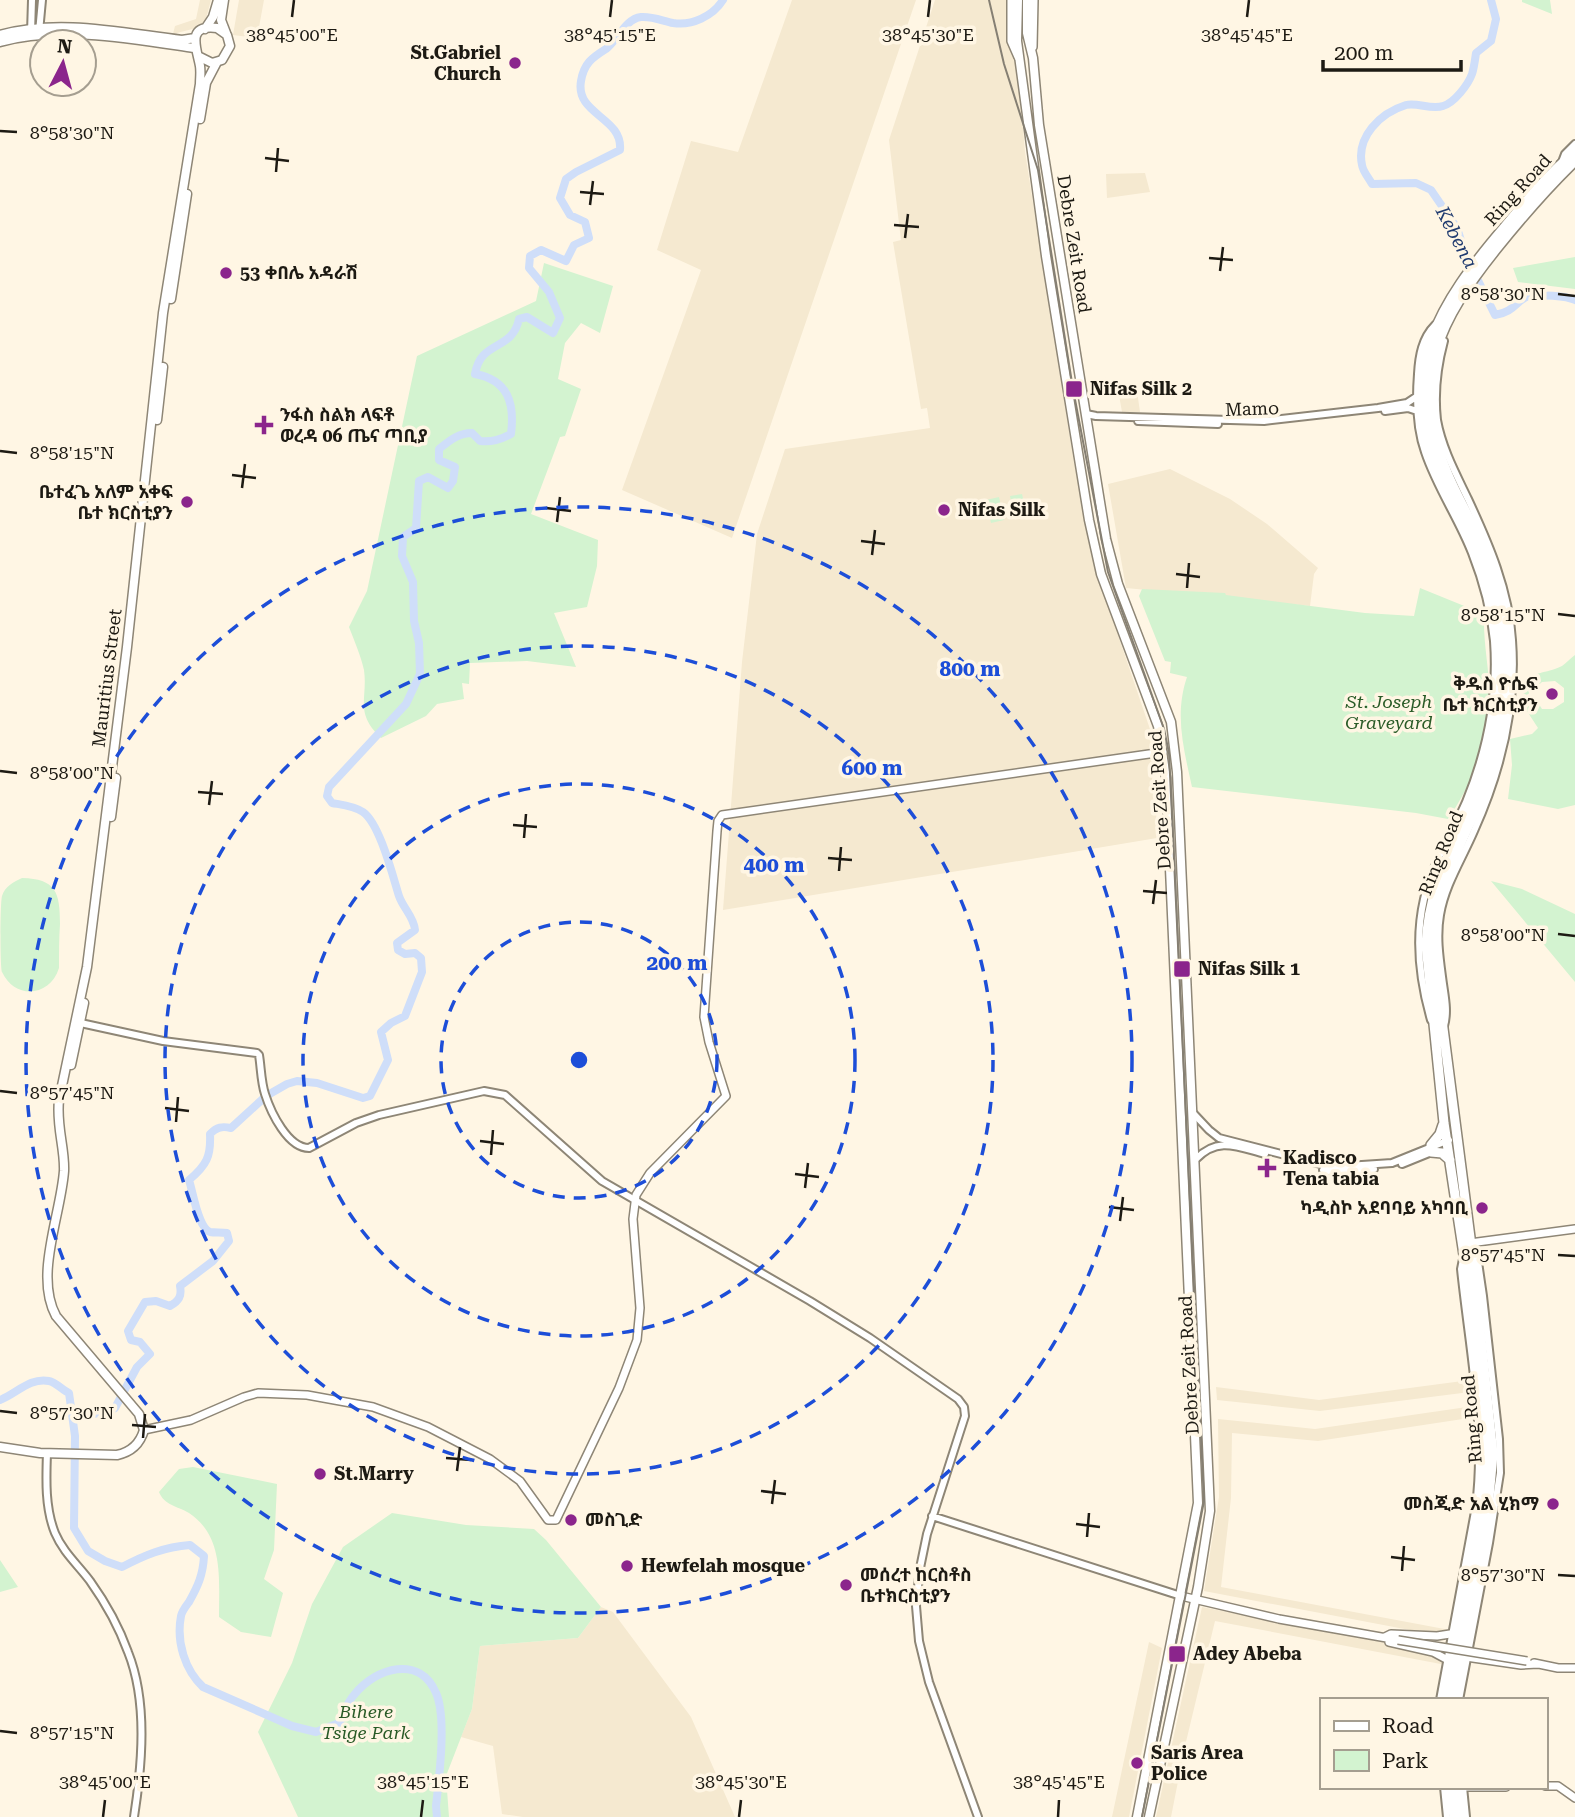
<svg xmlns="http://www.w3.org/2000/svg" width="1575" height="1817" font-family="'Roboto Serif','Noto Sans Ethiopic',serif">
<style>
.built{fill:#f5e9d0}
.green{fill:#d3f3d0}
.lines{fill:none;stroke-linecap:round;stroke-linejoin:round}
.river{stroke:#cfdef9;stroke-width:8}
.tertiary-casing{stroke:#8e8676;stroke-width:10}
.secondary-casing{stroke:#8e8676;stroke-width:10}
.primary-casing{stroke:#8e8676;stroke-width:11}
.trunk-casing{stroke:#8e8676;stroke-width:12}
.tertiary{stroke:#fff;stroke-width:6}
.secondary{stroke:#fff;stroke-width:7}
.primary{stroke:#fff;stroke-width:8}
.trunk{stroke:#fff;stroke-width:9}
.tram{stroke:#857f73;stroke-width:2}
.secondary-bridge-casing{stroke:#8e8676;stroke-width:10;stroke-linecap:butt}
.secondary-bridge{stroke:#fff;stroke-width:7}
.ticks{fill:none;stroke:#1d1a13;stroke-width:2.5}
.ring{fill:none;stroke:#1d4ed8;stroke-width:3.5;stroke-dasharray:12 9}
.poi-dot{fill:#8b258c;stroke:#fff6e4;stroke-width:2.5}
.labels{text-anchor:middle;stroke-width:7;stroke-linejoin:round;paint-order:stroke}
.poi-label{font-size:18px;font-weight:bold;fill:#1d1a13;stroke:#fff6e4;text-anchor:start}
.street-label{font-size:18px;fill:#1d1a13;stroke:#fff6e4}
.park-label{font-size:18px;font-style:italic;fill:#2a5b27;stroke:#fff6e4}
.water-label{font-size:19px;font-style:italic;fill:#213c70;stroke:#fff6e4}
.ticks-label{font-size:18px;text-anchor:middle;fill:#1d1a13;stroke:#fff6e4;stroke-width:7;stroke-linejoin:round;paint-order:stroke}
.centre{fill:#1d4ed8;stroke:#fff6e4;stroke-width:3.5}
.ring-label{font-size:21px;text-anchor:middle;font-weight:bold;fill:#1d4ed8;stroke:#fff6e4;stroke-width:7;stroke-linejoin:round;paint-order:stroke}
</style>
<rect width="100%" height="100%" fill="#fff6e4"/>
<path class="built" d="M200,0h11l-7,26 -31,8 2,-8 21,-7z
M239,0h25l-7,38 -24,-3z
M792,0h124l-184,538 -110,-48 79,-220 -44,-20 34,-109 47,11z
M935,0h77l13,152 49,311 23,110 57,168 3,97 -434,72 19,-248 15,-128 28,-85 145,-21 -3,-20 -6,1 -28,-167 8,-2 -12,-100z
M1145,173l5,19 -43,6 -1,-24z
M1137,391l3,21h-18l-3,-17z
M1170,469l60,30 37,25 51,44 -4,6 -4,32 -184,-18 -18,-104z
M1470,1380v12l-150,19 -103,-11 -1,-13 103,13z
M1474,1406l2,11 -158,24 -86,-8 -1,65 -10,89 234,44 -3,7 -248,-47 15,-94 -1,-78 97,10z
M601,1607l12,5 78,105 44,100h-212l-21,-3 -9,-68 -32,-9 11,-28 8,-63 98,-8z
M1202,1607l246,48 -2,10 -231,-44 -30,125 -14,71h-15z
M1149,1642l13,6 -33,169h-17z"/>
<path class="green" d="M1522,0h28l2,14 -30,-12z
M1575,257v32l-57,-7 -5,-14z
M544,263l69,23 -13,47 -19,-10 -16,20 -7,36 23,10 -16,47 -5,1 -29,77 67,26 -1,26 -10,41 -33,6 22,54 -49,-6 -57,2 -1,21 -7,-1 2,16 -27,5 -11,12 -45,22c-27,-26 -13,-39 -17,-68 -3,-14 -10,-30 -15,-43l18,-36 50,-235 119,-55z
M1022,494l5,22 -12,3 -5,-23z
M999,497l5,23 -13,3 -5,-23z
M1420,588l64,26c-1,27 5,55 6,82 1,44 -18,88 -42,123l-32,-6 -224,-26c-8,-37 -18,-72 -5,-110l-17,-4 1,-11 -6,-1 -26,-65 3,-7 83,4 1,2 139,18 49,3z
M1575,655v150l-17,4 -50,-10 4,-34 -2,-26 22,-5 6,-6 -15,-23 5,-7h7l7,11h11l11,-7v-14l-9,-7 -13,1 -15,13 -8,-4c15,-23 22,-15 43,-25 4,-3 9,-8 13,-11z
M22,878c34,1 38,14 38,46 -1,14 -1,29 -1,44 -9,29 -44,32 -57,4 -2,-5 -2,-68 0,-76 3,-10 12,-14 20,-18z
M1491,881l31,8 53,25v68z
M193,1467l84,17 -3,66 -10,29 19,14 -12,44 -30,-5 -22,-15c0,-38 5,-81 -30,-104 -12,-7 -25,-8 -30,-21l20,-23z
M392,1513l74,12 68,4 12,11 55,67 -23,31 -98,8 -8,63 -26,67 3,41h-151l-40,-85 34,-69 20,-59 31,-57z
M0,1560l18,27 -18,5z"/>
<g class="lines">
<path class="river" d="M1491,0l5,19 -5,22 -15,12c-1,7 -2,15 -4,21 -4,11 -18,29 -29,32 -12,4 -26,-4 -37,-1 -26,8 -50,32 -44,60 1,7 7,13 10,19l44,-1 15,7 26,38 9,28 29,59c20,-3 21,-15 34,-19 10,-2 38,0 46,4
M0,1400c16,-6 30,-23 49,-19 6,1 14,9 20,12l6,43 -1,92 14,23 17,10 17,6c23,-12 42,-20 68,-22l14,11c-1,19 -6,30 -15,46 -3,4 -7,9 -8,14 -5,26 4,54 22,71l89,39 24,6 23,-9c5,-9 8,-21 15,-28 22,-28 66,-40 82,-2 11,24 3,86 0,113l1,11
M74,1419l13,-5 20,-1 8,-5 22,-41 13,-13 -10,-12 -9,-2 -3,-9 17,-29 11,-1 14,5c9,-5 12,-10 10,-20l33,-25 16,-20 -2,-8c-5,-1 -12,0 -17,-1 -12,-4 -17,-40 -21,-52 18,-15 22,-24 21,-46 7,-7 12,-8 21,-6l35,-32 21,-12 10,-3 20,2 46,15 7,-2 18,-36 -7,-28 10,-9 14,-7 17,-44 -1,-14 -6,-5 -10,1 -7,-4 -1,-7 18,-13c-1,-13 -12,-22 -16,-34 -6,-19 -19,-72 -36,-84 -9,-6 -20,-7 -31,-9l-5,-7 2,-9 77,-83 14,-30 -1,-31 -5,-22 -1,-39 -11,-26 1,-19 13,-9 3,-47 9,-4 20,11 5,-7 2,-14 -16,-7v-11c10,-8 19,-16 33,-16l8,8c12,1 20,-1 31,-7 4,-31 -3,-54 -36,-60 6,-35 37,-22 44,-55l8,-2 26,16 7,-15 -11,-26 -20,-24 1,-12 11,-6 25,11 8,-16 15,-7 -4,-16 -15,-7 -10,-17 6,-19 10,-7 44,-22c3,-33 -45,-35 -39,-69 3,-18 11,-23 25,-32 12,-9 19,-30 35,-32 11,-1 22,4 32,6 19,3 40,-7 50,-23"/>
<g class="tertiary-casing">
<path id="tertiary" d="M39,32l3,-32
M31,33l1,-33
M1562,162l3,-8 10,-10
M1444,341c-7,26 -10,52 -7,79 5,28 19,54 31,79 21,45 41,91 44,141 5,67 -11,131 -38,191 -12,28 -29,54 -34,84 -4,23 0,46 3,69 2,14 5,28 1,42
M1385,411l23,-3 9,3
M1086,414l10,2 168,5 114,-13 29,-5 9,-6
M1138,421l80,3
M1431,1020c-11,-38 -16,-82 -7,-121 8,-35 28,-65 42,-97 21,-51 32,-106 28,-161 -3,-30 -11,-60 -22,-88 -13,-34 -35,-65 -47,-101 -9,-25 -9,-52 -7,-78 1,-18 4,-36 17,-49
M76,1022l87,19 94,12 2,2c2,12 2,27 6,39 6,19 23,54 44,54l47,-25 23,-8 105,-24 21,4 97,86 208,120 60,37 88,61 6,8 1,9 -38,118 -7,34 -4,38 3,35 10,41 49,135
M1193,1113l16,17 10,8 113,29 60,-4 57,-23
M1196,1159c22,-23 42,-12 69,-5
M1402,1164l32,-13
M1323,1170l10,2 41,-3
M47,1453c-1,27 -2,55 8,80 8,19 23,32 35,48 15,21 29,46 38,71 20,50 14,113 6,165
M932,1516l249,80
M1440,1700l36,-194c10,-79 -7,-159 -15,-237l2,-10
M1459,1700l30,-157 11,-70 -1,-34 -16,-143 -5,-34 -5,-7
M1444,1787l3,30
M1463,1787l3,30"/>
</g>
<g class="secondary-casing">
<path id="secondary" d="M1011,0v41l7,16
M1033,47l1,-47
M1470,1243l105,-14
M144,1430l47,-10 53,-23 14,-4 49,2 66,12 55,20 62,32 30,22 28,39h8l63,-132 18,-48 3,-32 -7,-89 3,-24 14,-22 76,-77 -17,-54 -5,-25 13,-186 1,-10 4,-6 441,-63
M1181,1596l98,23 119,21
M1385,1637l6,-3 46,2 13,-2
M1389,1642l44,10 13,7
M1466,1657l55,8 17,-1
M1534,1663l24,5h17
M1545,1786h13l17,12
M1463,1787h43"/>
</g>
<g class="primary-casing">
<path id="primary" d="M224,0l-3,20 5,13
M1018,0l-1,41 29,215 43,264 12,54 57,152 8,52 32,725 -61,314
M1027,0v33l6,25 6,67 67,414 12,45 53,138 6,50 33,739 -12,76 -49,230
M205,29l8,-12 5,-17
M0,35c59,-17 122,-2 182,5l13,-2
M0,42c59,-17 134,-3 194,6
M200,119l6,-36 11,-21
M171,299l16,-105
M157,420l6,-53
M111,817l5,-39
M71,1065l13,-62
M0,1447l40,6 77,2c14,-3 23,-11 27,-25l-5,-16 -83,-98c-22,-40 5,-102 8,-145 1,-23 -8,-45 -5,-71l28,-133 40,-320 36,-334 37,-229c0,-6 1,-12 0,-18 -3,-17 -15,-42 17,-38l10,7 3,11 -8,14 -10,3 -14,-7"/>
</g>
<g class="trunk-casing">
<path id="trunk" d="M1431,1145l9,-11 3,-9
M1431,1152l11,1 8,7
M1446,1700c10,-87 42,-174 39,-262l-19,-170 -22,-145 -18,-178c3,-62 28,-98 50,-154 15,-36 22,-74 24,-113 2,-39 -5,-83 -19,-119 -13,-32 -30,-60 -43,-91 -42,-98 3,-166 65,-239 22,-27 45,-55 72,-77
M1453,1700l34,-181 6,-65 -21,-201 -40,-310c3,-55 30,-100 51,-149 13,-32 21,-69 23,-103 4,-54 -6,-105 -28,-155 -10,-22 -23,-43 -32,-66 -38,-92 -6,-151 51,-222 25,-31 50,-60 78,-87
M1450,1787l4,30
M1456,1787l4,30"/>
</g>
<use href="#tertiary" class="tertiary"/>
<use href="#secondary" class="secondary"/>
<use href="#primary" class="primary"/>
<use href="#trunk" class="trunk"/>
<path class="tram" d="M989,0l15,64 34,106 35,219 35,183 56,157 5,24 35,748 -62,316"/>
<g class="secondary-bridge-casing">
<path id="secondary-bridge" d="M1398,1640l129,21"/>
</g>
<use href="#secondary-bridge" class="secondary-bridge"/>
</g>
<path class="ticks" d="M292,17l2,-17M610,17l2,-17M928,17l2,-17M1247,17l2,-17M0,131l17,1M265,158l24,3M276,172l2,-24M580,192l24,2M590,205l3,-24M894,225l25,2M905,238l3,-24M1209,258l24,2M1220,271l3,-24M1558,294l17,2M0,451l17,2M232,475l24,3M242,488l3,-24M546,508l25,3M557,522l3,-25M861,541l24,3M872,555l3,-25M1176,574l24,3M1187,588l2,-25M1558,614l17,2M0,771l17,2M198,792l25,2M209,805l3,-24M513,825l24,2M524,838l2,-24M828,858l24,2M839,871l2,-24M1143,891l24,2M1153,904l3,-24M1558,934l17,2M0,1091l17,2M165,1108l24,3M176,1122l2,-25M480,1141l24,3M491,1155l2,-25M795,1174l24,3M805,1188l3,-25M1109,1207l25,3M1120,1221l3,-24M1558,1255l17,1M0,1411l17,2M132,1425l24,2M143,1438l2,-24M446,1458l25,2M457,1471l3,-24M761,1491l25,3M772,1504l3,-24M1076,1524l24,3M1087,1537l2,-24M1391,1557l24,3M1402,1571l2,-25M1558,1575l17,1M0,1731l17,2M103,1817l2,-17M421,1817l2,-17M739,1817l2,-17M1058,1817l1,-17"/>
<g class="ring">
<circle cx="579" cy="1060" r="138"/>
<circle cx="579" cy="1060" r="276"/>
<circle cx="579" cy="1060" r="414"/>
<circle cx="579" cy="1060" r="553"/>
</g>
<g class="poi-dot">
<circle cx="515" cy="63" r="7"/>
<circle cx="226" cy="273" r="7"/>
<rect x="1065" y="380" width="18" height="18" rx="3.5"/>
<path d="M260.5 414.5h7v7h7v7h-7v7h-7v-7h-7v-7h7z"/>
<circle cx="187" cy="502" r="7"/>
<circle cx="944" cy="510" r="7"/>
<circle cx="1552" cy="694" r="7"/>
<rect x="1173" y="960" width="18" height="18" rx="3.5"/>
<path d="M1263.5 1157.5h7v7h7v7h-7v7h-7v-7h-7v-7h7z"/>
<circle cx="1482" cy="1208" r="7"/>
<circle cx="320" cy="1474" r="7"/>
<circle cx="1553" cy="1504" r="7"/>
<circle cx="571" cy="1520" r="7"/>
<circle cx="627" cy="1566" r="7"/>
<circle cx="846" cy="1585" r="7"/>
<rect x="1168" y="1645" width="18" height="18" rx="3.5"/>
<circle cx="1137" cy="1763" r="7"/>
</g>
<g class="labels">
<g class="poi-label">
<text x="501" y="59" text-anchor="end">St.Gabriel<tspan x="501" dy="21">Church</tspan></text>
<text x="240" y="279">53 ቀበሌ አዳራሽ</text>
<text x="1090" y="395">Nifas Silk 2</text>
<text x="280" y="421">ንፋስ ስልክ ላፍቶ<tspan x="280" dy="21">ወረዳ 06 ጤና ጣቢያ</tspan></text>
<text x="173" y="498" text-anchor="end">ቤተፈጌ አለም አቀፍ<tspan x="173" dy="21">ቤተ ክርስቲያን</tspan></text>
<text x="958" y="516">Nifas Silk</text>
<text x="1538" y="690" text-anchor="end">ቅዱስ ዮሴፍ<tspan x="1538" dy="21">ቤተ ክርስቲያን</tspan></text>
<text x="1198" y="975">Nifas Silk 1</text>
<text x="1283" y="1164">Kadisco<tspan x="1283" dy="21">Tena tabia</tspan></text>
<text x="1468" y="1214" text-anchor="end">ካዲስኮ አደባባይ አካባቢ</text>
<text x="334" y="1480">St.Marry</text>
<text x="1539" y="1510" text-anchor="end">መስጂድ አል ሂክማ</text>
<text x="585" y="1526">መስጊድ</text>
<text x="641" y="1572">Hewfelah mosque</text>
<text x="860" y="1581">መሰረተ ከርስቶስ<tspan x="860" dy="21">ቤተክርስቲያን</tspan></text>
<text x="1193" y="1660">Adey Abeba</text>
<text x="1151" y="1759">Saris Area<tspan x="1151" dy="21">Police</tspan></text>
</g>
<g class="street-label">
<text transform="translate(1518 190) rotate(-48)" y="6">Ring Road</text>
<text transform="translate(1074 244) rotate(81)" y="6">Debre Zeit Road</text>
<text transform="translate(1252 409) rotate(-2)" y="6">Mamo</text>
<text transform="translate(107 678) rotate(-83)" y="6">Mauritius Street</text>
<text transform="translate(1160 800) rotate(-94)" y="6">Debre Zeit Road</text>
<text transform="translate(1441 853) rotate(-68)" y="6">Ring Road</text>
<text transform="translate(1189 1365) rotate(-93)" y="6">Debre Zeit Road</text>
<text transform="translate(1472 1419) rotate(-95)" y="6">Ring Road</text>
</g>
<g class="park-label">
<text x="1389" y="708">St. Joseph<tspan x="1389" dy="21">Graveyard</tspan></text>
<text x="366" y="1718">Bihere<tspan x="366" dy="21">Tsige Park</tspan></text>
</g>
<g class="water-label">
<text transform="translate(1457 237) rotate(62)" y="7">Kebena</text>
</g>
</g>
<g class="ticks-label">
<text x="292" y="41">38°45'00"E</text>
<text x="610" y="41">38°45'15"E</text>
<text x="928" y="41">38°45'30"E</text>
<text x="1247" y="41">38°45'45"E</text>
<text x="72" y="139">8°58'30"N</text>
<text x="1503" y="300">8°58'30"N</text>
<text x="72" y="459">8°58'15"N</text>
<text x="1503" y="621">8°58'15"N</text>
<text x="72" y="779">8°58'00"N</text>
<text x="1503" y="941">8°58'00"N</text>
<text x="72" y="1099">8°57'45"N</text>
<text x="1503" y="1261">8°57'45"N</text>
<text x="72" y="1419">8°57'30"N</text>
<text x="1503" y="1581">8°57'30"N</text>
<text x="72" y="1739">8°57'15"N</text>
<text x="105" y="1788">38°45'00"E</text>
<text x="423" y="1788">38°45'15"E</text>
<text x="741" y="1788">38°45'30"E</text>
<text x="1059" y="1788">38°45'45"E</text>
</g>
<circle cx="579" cy="1060" r="10" class="centre"/>
<g class="ring-label">
<text x="970" y="676">800 m</text>
<text x="872" y="775">600 m</text>
<text x="774" y="872">400 m</text>
<text x="677" y="970">200 m</text>
</g>
<rect x="1320" y="1698" width="228" height="91" fill="#fff6e4" stroke="#a59e90" stroke-width="2"/>
<rect x="1334" y="1721" width="35" height="10" fill="#ffffff" stroke="#a59e90" stroke-width="2"/>
<text x="1382" y="1733" font-size="21" fill="#1d1a13">Road</text>
<rect x="1334" y="1750" width="35" height="21" fill="#d3f3d0" stroke="#a59e90" stroke-width="2"/>
<text x="1382" y="1768" font-size="21" fill="#1d1a13">Park</text>
<g transform="translate(63 63) rotate(6)"><circle r="33" fill="#fff6e4" stroke="#a59e90" stroke-width="2"/>
<path d="M0-5L12 26L0 18L-12 26Z" fill="#8b258c"/>
<text y="-10" font-size="19" font-weight="bold" text-anchor="middle" fill="#1d1a13">N</text>
</g>
<path d="M1323 60v10h138v-10" fill="none" stroke="#1d1a13" stroke-width="3.5"/>
<text x="1334" y="60" font-size="21" fill="#1d1a13" stroke="#fff6e4" stroke-width="5" paint-order="stroke">200 m</text>
</svg>
